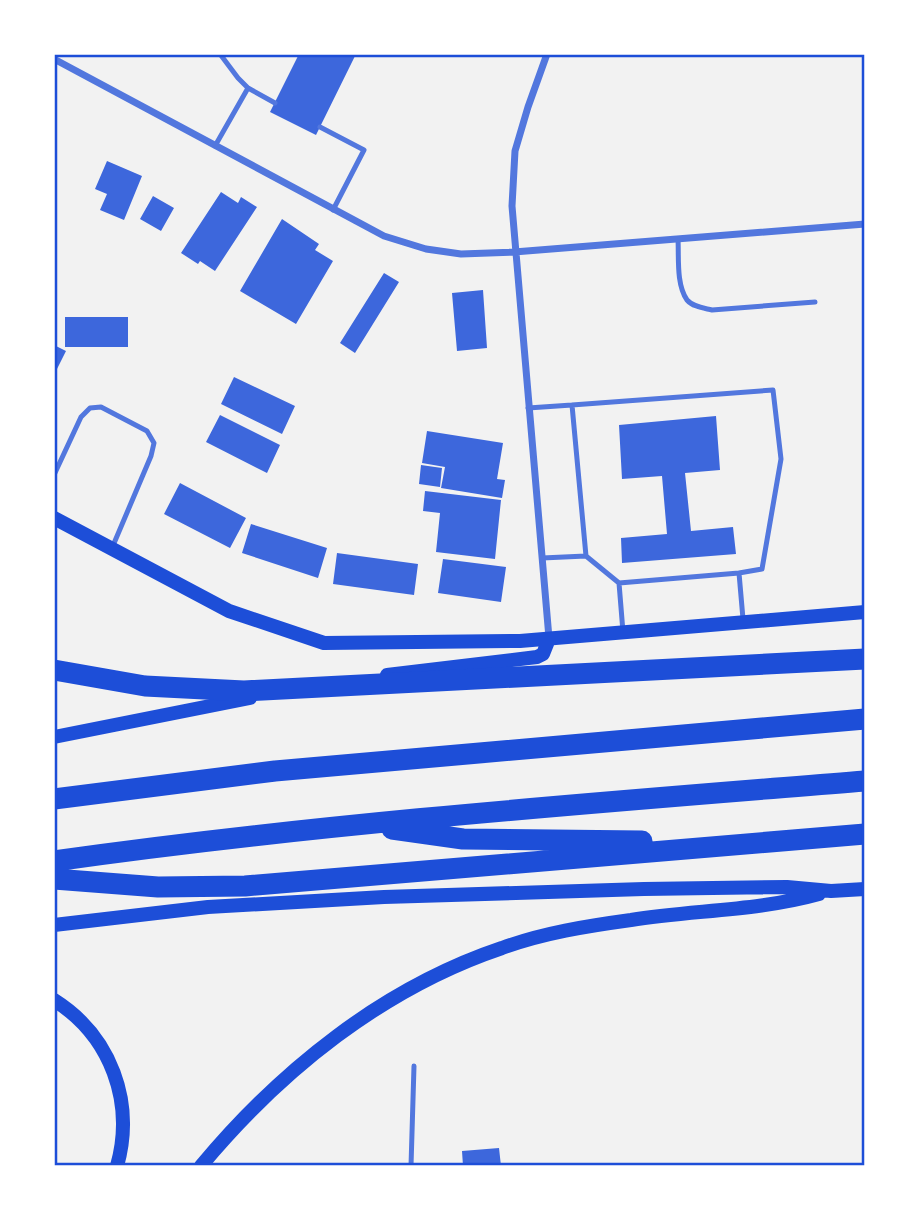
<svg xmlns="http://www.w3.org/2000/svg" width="919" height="1220" font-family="Cabin,sans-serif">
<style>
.building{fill:#3d67dc}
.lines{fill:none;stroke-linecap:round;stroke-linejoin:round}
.service{stroke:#5277de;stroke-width:5}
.minor{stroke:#5277de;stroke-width:7}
.secondary{stroke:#1d4ed8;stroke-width:14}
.motorway{stroke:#1d4ed8;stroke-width:21}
.neatline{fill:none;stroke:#1d4ed8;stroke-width:2.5}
</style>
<rect width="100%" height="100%" fill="#f2f2f2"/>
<path class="building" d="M299,54h57l-40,81 -46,-23z
M107,161l35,15 -18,44 -24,-10 7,-16 -12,-5z
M221,192l17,11 3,-6 16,10 -42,64 -15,-10 -2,3 -17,-11z
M153,196l21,12 -13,23 -21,-12z
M282,219l37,25 -4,6 18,11 -37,63 -56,-33z
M384,273l15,9 -44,71 -15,-10z
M483,290l4,58 -30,3 -5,-58z
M65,317h63v30h-63z
M54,345l12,6 -12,24z
M234,377l61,29 -13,28 -61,-30z
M220,415l60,30 -13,28 -61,-31z
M716,416l4,54 -35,3 6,58 42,-4 3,27 -114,9 -1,-25 46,-4 -5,-58 -40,3 -3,-54z
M427,431l76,12 -6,36 8,1 -3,18 -61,-10 4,-21 -23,-4z
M421,465l21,3 -2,19 -21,-3z
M180,483l66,35 -16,30 -66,-34z
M425,491l76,9 -6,59 -59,-7 4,-39 -17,-2z
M251,524l76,24 -9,30 -76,-25z
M337,553l81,11 -4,31 -81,-11z
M443,559l63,8 -5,35 -63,-9z
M499,1148l2,18h-38l-1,-15z"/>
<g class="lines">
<path class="service" d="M248,88l27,15
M320,127l44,23 -31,60
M215,146l33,-58 -10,-10 -18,-24
M678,239c1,18 -2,45 9,61 6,7 17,8 25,10l103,-8
M572,405l201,-15 8,69 -19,110 -23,4
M528,408l44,-3 14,151
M54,475l27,-58 9,-9 11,-1 46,24 7,12 -3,13 -39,92
M542,558l44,-2 33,27 120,-10 4,46
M619,583l4,49
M411,1166l3,-100"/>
<path class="minor" d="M547,54l-19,53 -13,44 -3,55 37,432
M54,59l330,177 42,13 35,5 53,-2 351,-28"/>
<path class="secondary" d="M54,518l175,93 95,32 196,-2 345,-29
M387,675l150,-18 6,-3 6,-15
M54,737l196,-39
M54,925l154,-18 176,-10 260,-8 143,-2 44,4 34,-2
M54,1000c57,36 81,102 63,166
M201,1166c80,-96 182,-178 301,-218 41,-15 85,-22 129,-28 62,-10 127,-9 188,-26"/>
<path class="motorway" d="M54,670l91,16 99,5 621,-32
M54,799l221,-28 590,-52
M392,829l71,10 179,2
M54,861c269,-38 540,-58 811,-80
M54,879l104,8 87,-1 620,-52"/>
</g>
<rect width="919" height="1220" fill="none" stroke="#ffffff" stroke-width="112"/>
<rect x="56" y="56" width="807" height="1108" class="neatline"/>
</svg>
